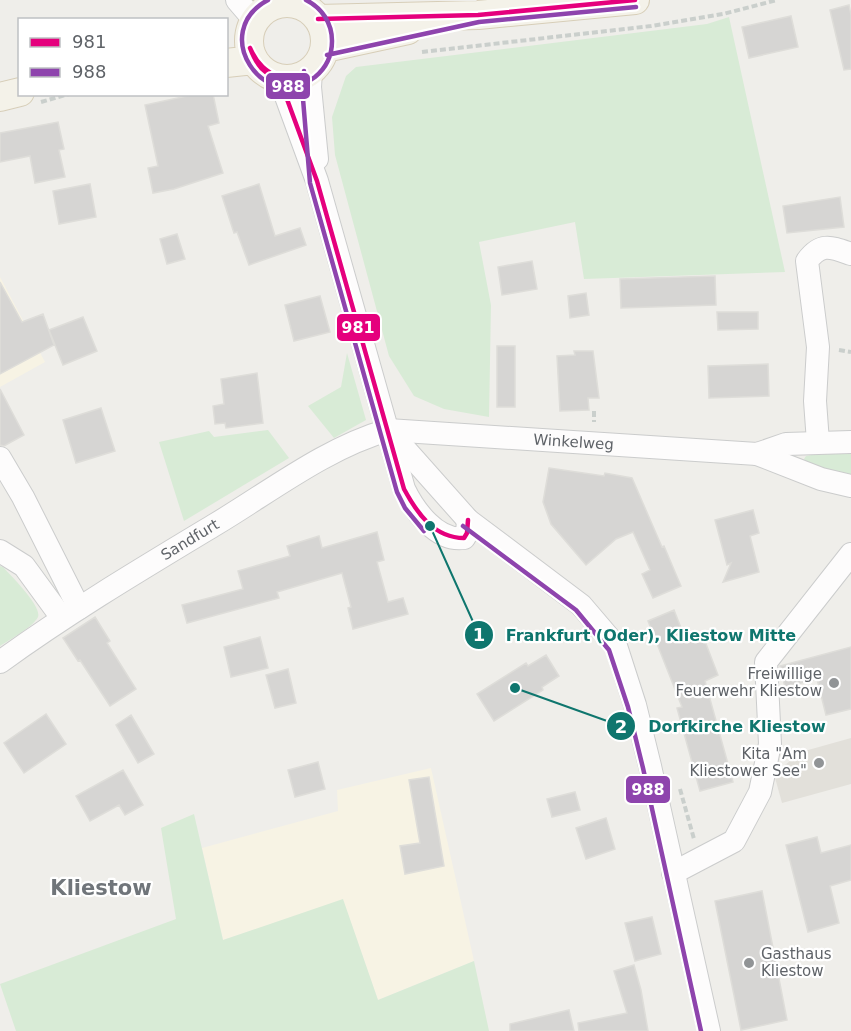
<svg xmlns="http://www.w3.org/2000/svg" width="851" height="1031" font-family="'DejaVu Sans',sans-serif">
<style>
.commercial{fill:#f7f3e4}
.education{fill:#e2e0da}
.green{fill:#d8ebd6}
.building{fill:#d6d5d3;stroke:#deddd9;stroke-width:1.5}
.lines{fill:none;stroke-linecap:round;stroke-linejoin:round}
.minor-casing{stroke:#cbcccc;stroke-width:24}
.major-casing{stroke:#d7ceb8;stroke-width:30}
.path{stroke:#cacfcc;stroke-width:4;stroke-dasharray:6 3;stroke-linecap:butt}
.minor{stroke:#fdfcfc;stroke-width:22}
.major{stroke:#f4f2e9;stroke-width:28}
.bus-1-casing{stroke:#fff;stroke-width:9}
.bus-2-casing{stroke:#fff;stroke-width:9}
.bus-1{stroke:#e5007d;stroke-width:4.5}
.bus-2{stroke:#8e44ad;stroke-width:4.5}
.poi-dot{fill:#919496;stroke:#fff;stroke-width:2}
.labels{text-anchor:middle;stroke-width:4.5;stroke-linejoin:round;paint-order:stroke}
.street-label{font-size:15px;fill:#5f6368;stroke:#fff}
.poi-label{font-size:15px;fill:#5f6368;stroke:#fff;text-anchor:end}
.district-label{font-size:21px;font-weight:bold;fill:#70757a;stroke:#fff}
.leader{fill:none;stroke:#0f766e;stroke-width:2}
.callout-dot{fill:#0f766e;stroke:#fff;stroke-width:2}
.mark-label{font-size:18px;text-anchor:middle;font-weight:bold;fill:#fff}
.callout-label{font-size:16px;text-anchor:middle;font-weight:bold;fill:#0f766e;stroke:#fff;stroke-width:4.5;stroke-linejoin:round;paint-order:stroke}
.line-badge{stroke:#fff;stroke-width:2}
.badge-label{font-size:16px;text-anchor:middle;font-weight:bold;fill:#fff}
</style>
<rect width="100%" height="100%" fill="#efeeea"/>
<path class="commercial" d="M0,277l45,85 -45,25z
M431,768l43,193 -96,39 -35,-100 -120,40 -21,-92 136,-37 -1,-21z"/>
<path class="education" d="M851,738v46l-69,19 -8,-29 27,-22z"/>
<path class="green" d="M729,17l56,255 -201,7 -9,-57 -96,20 12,63 -2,112 -45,-8 -30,-13 -25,-40 -54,-201 -3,-38 14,-41 10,-9 351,-43z
M347,353l19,67 -32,18 -26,-32 33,-19z
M268,430l21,28 -105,63 -25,-79 50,-11 5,6z
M851,451v26l-44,-14 -3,-4 2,-3 16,-3z
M0,566l3,1c8,9 39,39 35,50 -5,10 -29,23 -38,29z
M194,814l29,126 120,-41 35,101 96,-39 15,70h-473l-16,-47 176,-65 -15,-91z"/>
<path class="building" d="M849,5l2,10v54l-7,1 -14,-60z
M791,16l7,31 -49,11 -7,-31z
M196,94h17l6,29 -11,3 15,47 -49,16 -21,4 -5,-25 10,-2 -13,-61z
M58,122l6,27 -5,1 6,27 -30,6 -5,-27 -30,6v-29z
M90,184l6,33 -37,7 -6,-33z
M259,184l16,52 25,-8 6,17 -57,20 -12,-33 -3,1 -12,-37z
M840,197l4,30 -57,6 -4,-27z
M177,234l8,25 -18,5 -7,-25z
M532,261l5,28 -35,6 -4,-28z
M715,276l1,29 -95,3 -1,-29z
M0,282l22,40 21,-8 11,31 -54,29z
M586,293l3,22 -19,3 -2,-22z
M320,296l10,36 -36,9 -9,-36z
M717,312h41v17l-40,1z
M83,317l14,34 -34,14 -14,-35z
M497,346h18v61h-18z
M574,351h19l6,47h-11l1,12 -29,1 -3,-55 18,-1z
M768,364l1,32 -60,2 -1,-32z
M257,373l6,50 -37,5 -1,-5 -10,1 -2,-18 11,-2 -3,-25z
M0,389l24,46 -20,11 -4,-1z
M101,408l14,43 -39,12 -13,-43z
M549,468l55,8 1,-3 27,5 30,69 2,-1 17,40 -28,12 -11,-24 8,-4 -17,-38 -17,7 -30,26 -35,-41 -8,-22z
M753,510l6,23 -9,3 9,36 -36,10 8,-19 -4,2 -12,-45z
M377,532l7,28 -7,2 11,40 15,-4 5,16 -55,15 -5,-21 3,-1 -9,-34 -65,19 2,6 -92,25 -5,-18 61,-16 -5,-18 52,-15 -3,-10 32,-10 3,12z
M674,610l13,33 16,-7 15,39 -13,6 28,101 -33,9 -23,-83 5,-1 -34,-86z
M95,617l15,24 -3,2 29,46 -26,17 -30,-46 -2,1 -15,-23z
M260,637l8,31 -37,9 -7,-30z
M851,647v62l-25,6 -9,-36 -32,8 -5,-21z
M546,655l13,21 -17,11 1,3 -49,31 -17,-27 49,-31 2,3z
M288,669l8,34 -21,5 -9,-33z
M46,714l20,30 -42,29 -20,-30z
M131,715l23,39 -16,9 -22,-38z
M318,762l7,27 -30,8 -7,-27z
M123,770l20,35 -18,10 -6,-10 -29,16 -14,-25z
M429,777l15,89 -39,8 -5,-28 20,-3 -11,-63z
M575,792l5,18 -28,7 -5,-18z
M606,818l9,31 -29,10 -10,-31z
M817,837l4,16 30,-8v35l-21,6 9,37 -31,9 -22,-87z
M762,891l25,129 -46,10 -26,-129z
M652,917l9,37 -26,7 -10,-38z
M634,965l7,25 7,41h-69l-1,-8 49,-10 -13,-42z
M569,1010l5,21h-64v-7z"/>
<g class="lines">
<g class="minor-casing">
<g id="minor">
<path d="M237,0l18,21"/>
<path d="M311,71l-1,16 7,72"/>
<path d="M270,76l14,15 33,90 87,308c10,21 33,53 60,49l3,-5 1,-13"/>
<path d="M388,430l80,90 113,85 35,41 19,59 15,61 59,265"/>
<path d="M818,442l-3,-41 3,-54 -11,-86c14,-19 24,-14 44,-7"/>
<path d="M757,454l64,25 30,7"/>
<path d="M0,458l23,39 56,111"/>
<path d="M0,551l24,15 38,52"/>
<path id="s1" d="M0,662c69,-50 143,-94 216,-138 55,-33 110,-76 172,-94l369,24 29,-10 65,-2"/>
<path d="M673,873l61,-32 26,-49 10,-48 -4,-82 85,-108"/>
</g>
</g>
<g class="major-casing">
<path id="major" d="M249 41a38 38 0 1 1 76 0a38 38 0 1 1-76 0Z
M318,19l160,-4 157,-15
M325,48l83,-18
M226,63l28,-3
M0,97l20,-5"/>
</g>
<path class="path" d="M422,52l229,-26 72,-12 54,-14
M41,102l28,-8
M839,350l12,2
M594,411v11
M680,789l14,50"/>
<use href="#minor" class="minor"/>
<use href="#major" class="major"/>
<g class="bus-1-casing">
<path id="bus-1" d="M318,19l160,-4 157,-15
M250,48c7,16 16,24 32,31
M250,48c7,18 13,26 32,31
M270,76l14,15 33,90 87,308c13,24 30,49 60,49l3,-5 1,-13"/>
</g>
<g class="bus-2-casing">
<path id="bus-2" d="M268,0c-60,32 -4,116 47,77 11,-9 17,-22 17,-36 0,-18 -10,-33 -26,-41
M327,55l152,-33 157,-15
M304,71l-1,28 7,84 87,309 8,16 19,23
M463,526l113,84 33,40 19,57 15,61 58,263"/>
</g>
<use href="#bus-1" class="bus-1"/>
<use href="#bus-2" class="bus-2"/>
</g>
<g class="poi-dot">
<circle cx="834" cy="683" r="6"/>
<circle cx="819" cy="763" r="6"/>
<circle cx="749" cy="963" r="6"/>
</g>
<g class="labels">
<g class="street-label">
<text dy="5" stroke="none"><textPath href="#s1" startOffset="639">Winkelweg</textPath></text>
<text dy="5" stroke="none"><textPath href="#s1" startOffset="226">Sandfurt</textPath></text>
</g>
<g class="poi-label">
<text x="822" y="679">Freiwillige<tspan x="822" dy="17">Feuerwehr Kliestow</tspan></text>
<text x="807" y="759">Kita "Am<tspan x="807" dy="17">Kliestower See"</tspan></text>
<text x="761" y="959" text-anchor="start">Gasthaus<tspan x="761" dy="17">Kliestow</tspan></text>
</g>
<g class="district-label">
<text x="101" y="895">Kliestow</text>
</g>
</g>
<path class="leader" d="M430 526L479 635M515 688L621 726"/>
<g class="callout-dot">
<circle cx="430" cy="526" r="6"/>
<circle cx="515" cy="688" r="6"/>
<circle cx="479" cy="635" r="15"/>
<circle cx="621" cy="726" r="15"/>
</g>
<g class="mark-label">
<text x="479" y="641">1</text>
<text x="621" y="733">2</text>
</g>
<g class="callout-label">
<text x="651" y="641">Frankfurt (Oder), Kliestow Mitte</text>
<text x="737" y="732">Dorfkirche Kliestow</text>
</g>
<g class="line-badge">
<rect x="265" y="72" width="46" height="28" rx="6" fill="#8e44ad"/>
<rect x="336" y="313" width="45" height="29" rx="6" fill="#e5007d"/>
<rect x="625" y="775" width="46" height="29" rx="6" fill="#8e44ad"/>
</g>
<g class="badge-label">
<text x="288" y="92">988</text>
<text x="358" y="333">981</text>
<text x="648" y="795">988</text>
</g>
<rect x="18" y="18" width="210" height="78" fill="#ffffff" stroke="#bfc1c3" stroke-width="1.5"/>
<rect x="30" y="38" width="30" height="9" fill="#e5007d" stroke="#bfc1c3" stroke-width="1.5"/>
<text x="72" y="48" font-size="18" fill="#5f6368">981</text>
<rect x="30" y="68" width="30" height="9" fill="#8e44ad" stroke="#bfc1c3" stroke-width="1.5"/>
<text x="72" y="78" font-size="18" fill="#5f6368">988</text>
</svg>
